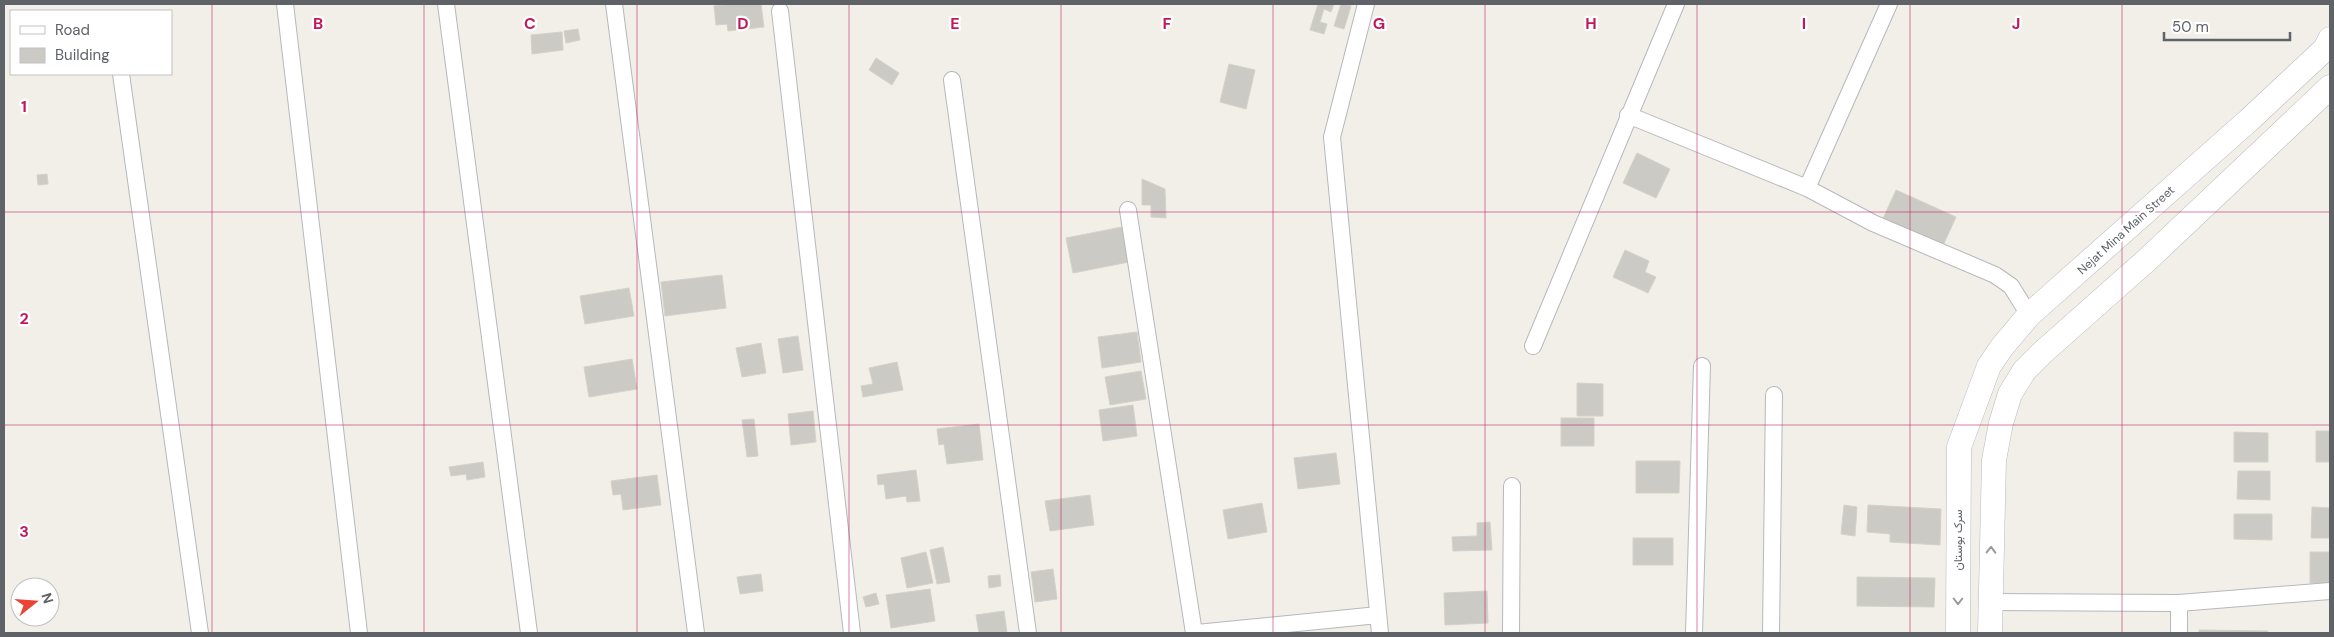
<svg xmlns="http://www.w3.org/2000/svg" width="2334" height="637" font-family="'DM Sans',Vazirmatn,sans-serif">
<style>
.building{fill:#cccac5;stroke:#d6d1c6}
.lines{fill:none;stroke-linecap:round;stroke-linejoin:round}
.street-casing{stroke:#b5b8bc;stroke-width:18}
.secondary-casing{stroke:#b6babf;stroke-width:25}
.street{stroke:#fff;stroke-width:16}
.secondary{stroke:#fff;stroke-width:24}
.oneway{stroke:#979a9d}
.grid{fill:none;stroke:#c2185b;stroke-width:1;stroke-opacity:0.55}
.labels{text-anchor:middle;stroke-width:4.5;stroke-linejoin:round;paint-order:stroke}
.street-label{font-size:12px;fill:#5f6368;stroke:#fff}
.grid-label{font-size:16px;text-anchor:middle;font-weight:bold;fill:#c2185b;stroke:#fff;stroke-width:4.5;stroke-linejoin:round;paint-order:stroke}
</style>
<rect width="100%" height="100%" fill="#f1efe8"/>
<path class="building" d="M734,4h27l3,23 -36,4 -1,-7 -11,1 -2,-19z
M1318,4h16l-3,8 -7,-3 -4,13 7,2 -3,10 -14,-4z
M1341,4l10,2 -7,23 -10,-3z
M578,29l2,11 -14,3 -2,-12z
M562,32l1,18 -31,4 -1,-19z
M876,58l23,15 -7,12 -23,-15z
M1229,64l26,6 -9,39 -26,-7z
M1637,153l33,16 -14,29 -33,-15z
M47,174l1,10 -10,1 -1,-10z
M1142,179l23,10 1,29 -15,-1v-12h-9z
M1896,190l60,27 -15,33 -60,-27z
M1122,227l7,35 -56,11 -7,-35z
M1625,250l24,11 -4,11 11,5 -8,16 -35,-16z
M722,275l4,33 -61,8 -4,-34z
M629,288l5,28 -49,8 -5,-28z
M1137,332l4,30 -39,6 -4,-31z
M798,336l5,34 -20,3 -5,-34z
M761,343l5,30 -24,4 -6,-29z
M632,359l5,30 -48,8 -5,-30z
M897,362l6,28 -40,7 -2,-11 12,-2 -4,-16z
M1141,371l5,28 -36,6 -5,-28z
M1577,383l26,1v32h-26z
M1133,405l4,31 -34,5 -4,-31z
M813,411l3,31 -25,3 -3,-31z
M1561,418h33v28h-33z
M754,419l4,37 -11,1 -5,-37z
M979,424l4,36 -36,4 -3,-20 -5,1 -2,-16z
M2316,431h14v31h-14z
M2234,432l34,1v29h-34z
M1336,453l4,31 -42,5 -4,-31z
M1636,461h44l-1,32h-43z
M483,462l2,15 -18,3 -1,-6 -15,2 -2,-9z
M916,470l4,31 -13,1 -1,-6 -20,3 -2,-15 -6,1 -1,-10z
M2238,471h32v29l-33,-1z
M657,475l4,30 -38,5 -2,-16 -8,1 -2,-14z
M1090,495l4,30 -44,6 -5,-30z
M1262,503l5,29 -39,7 -5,-29z
M1844,505l13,2 -2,29 -14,-2z
M1868,505l73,4 -1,36 -50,-3v-8l-23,-2z
M2312,507l18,1v30h-19z
M2234,514h38v26l-38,-1z
M1490,522l2,28 -39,1 -1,-14 25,-1v-13z
M1633,538h40v27h-40z
M943,547l7,35 -13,2 -7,-34z
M926,552l7,31 -26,5 -6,-30z
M2310,552h20v32l-20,-1z
M1053,569l4,30 -22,3 -4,-30z
M761,574l2,17 -23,3 -3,-17z
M1000,575l1,11 -12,2 -1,-12z
M1857,577l78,1 -1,29 -77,-1z
M930,589l5,32 -44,7 -5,-33z
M1487,591l1,32 -43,2 -1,-32z
M876,593l3,11 -13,3 -3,-10z
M1004,611l3,22h-28l-3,-18z
M2199,630l69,1 -1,2h-68z"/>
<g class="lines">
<g class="street-casing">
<path id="street" d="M285,4l74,629
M446,4l83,629
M614,4l82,629
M1366,4l-34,133 48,496
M780,11l72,622
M121,74l79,559
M952,80l76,553
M1628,115l179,73 66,35 122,52 16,11 18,29
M1807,188l82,-184
M1128,210l66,423
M1533,346l143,-342
M1990,602l189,1 151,-12
M1197,633l181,-18
M1511,633l1,-147
M1694,633l8,-267
M1771,633l3,-238
M2179,633v-30"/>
</g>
<g class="secondary-casing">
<path id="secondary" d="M1958,633l1,-186 30,-81 13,-19 27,-32 220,-195 76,-71 5,-10
M1990,633l4,-173 7,-37 9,-29 14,-23 19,-19 105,-93 182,-172"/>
</g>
<use href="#street" class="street"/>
<use href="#secondary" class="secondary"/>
</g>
<defs><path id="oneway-chevron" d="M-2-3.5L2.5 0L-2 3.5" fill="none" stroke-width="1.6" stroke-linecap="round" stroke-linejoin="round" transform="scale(1.25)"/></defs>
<g class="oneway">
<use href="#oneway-chevron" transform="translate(1991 550) rotate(-89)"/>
<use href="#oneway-chevron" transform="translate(1958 601) rotate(90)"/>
</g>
<path class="grid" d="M212,4v629M424,4v629M637,4v629M849,4v629M1061,4v629M1273,4v629M1485,4v629M1697,4v629M1910,4v629M2122,4v629M4,212h2326M4,425h2326"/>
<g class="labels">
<g class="street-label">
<text transform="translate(2126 230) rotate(-42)" y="4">Nejat Mina Main Street</text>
<text transform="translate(1958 540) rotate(-90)" y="4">سرک بوستان</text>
</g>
</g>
<g class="grid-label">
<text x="318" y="29">B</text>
<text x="530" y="29">C</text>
<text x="743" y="29">D</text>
<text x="955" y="29">E</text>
<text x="1167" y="29">F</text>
<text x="1379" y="29">G</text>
<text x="1591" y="29">H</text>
<text x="1804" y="29">I</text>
<text x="2016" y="29">J</text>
<text x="24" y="112">1</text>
<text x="24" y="324">2</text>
<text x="24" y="537">3</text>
</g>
<rect width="2334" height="637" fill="none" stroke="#5f6368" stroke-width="10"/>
<rect x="10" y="10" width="162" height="65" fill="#ffffff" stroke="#bfc1c3"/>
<rect x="20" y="26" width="25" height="8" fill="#ffffff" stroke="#bfc1c3"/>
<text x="55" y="35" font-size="15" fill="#5f6368">Road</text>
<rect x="20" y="48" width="25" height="15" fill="#cccac5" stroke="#bfc1c3"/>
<text x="55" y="60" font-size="15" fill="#5f6368">Building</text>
<g transform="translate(35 602) rotate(73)"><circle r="24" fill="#ffffff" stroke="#bfc1c3"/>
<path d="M0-4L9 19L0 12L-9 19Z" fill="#ea4335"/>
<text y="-8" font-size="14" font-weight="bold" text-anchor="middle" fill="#5f6368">N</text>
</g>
<path d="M2164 32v8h126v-8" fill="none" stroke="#5f6368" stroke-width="2.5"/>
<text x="2172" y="32" font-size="15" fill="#5f6368" stroke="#ffffff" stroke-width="4" paint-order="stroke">50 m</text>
</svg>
